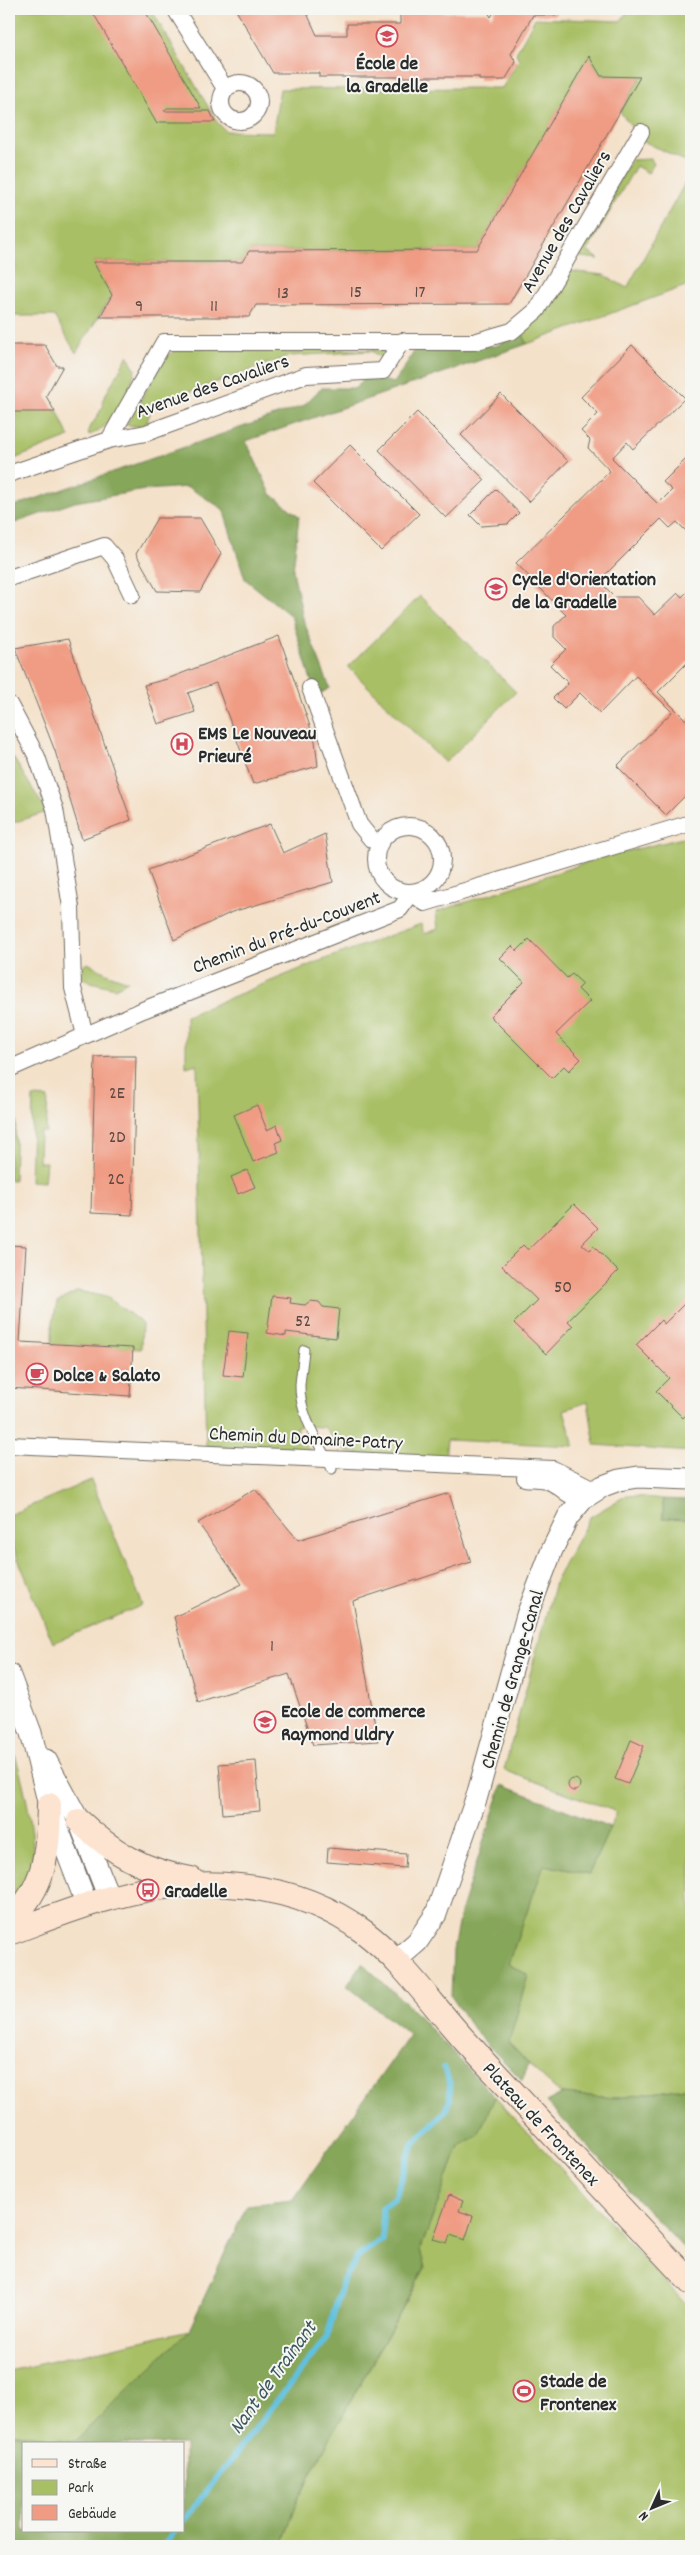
<svg xmlns="http://www.w3.org/2000/svg" width="700" height="2555" font-family="Dekko,sans-serif">
<style>
.green{fill:#a8bf65;stroke:#6a7548}
.forest{fill:#86a65a;stroke:#586842;fill-rule:evenodd}
.lines{fill:none;stroke-linecap:round;stroke-linejoin:round}
.stream{stroke:#61c1df;stroke-width:6}
.building{fill:#f09b83}
.service-casing{stroke:#716b62;stroke-width:11}
.minor-casing{stroke:#716b62;stroke-width:18}
.tertiary-casing{stroke:#716b62;stroke-width:23}
.secondary-casing{stroke:#716b62;stroke-width:26}
.service{stroke:#fff;stroke-width:9}
.minor{stroke:#fff;stroke-width:16}
.tertiary{stroke:#fff;stroke-width:21}
.secondary{stroke:#fde4d1;stroke-width:24}
.labels{text-anchor:middle;stroke-width:4;stroke-linejoin:round;paint-order:stroke}
.number-label{font-size:18px;fill:#5c4741}
.poi-label{font-size:20px;font-weight:bold;fill:#2b2b2b;stroke:#f6f6f2;text-anchor:start}
.street-label{font-size:20px;fill:#2b2b2b;stroke:#f6f6f2}
.water-label{font-size:21px;font-style:italic;fill:#3b5861;stroke:#f6f6f2}
</style>
<rect width="100%" height="100%" fill="#f6f6f2"/>
<filter id="ink" filterUnits="userSpaceOnUse"><feTurbulence type="fractalNoise" baseFrequency=".02" numOctaves="2"/><feDisplacementMap in="SourceGraphic" scale="10" xChannelSelector="R" yChannelSelector="G"/><feConvolveMatrix kernelMatrix="1 2 1 2 8 2 1 2 1" color-interpolation-filters="sRGB"/></filter>
<filter id="wash" filterUnits="userSpaceOnUse"><feTurbulence type="fractalNoise" baseFrequency=".0096" numOctaves="4" result="noise"/><feDisplacementMap in="SourceGraphic" scale="20" xChannelSelector="R" yChannelSelector="G"/><feGaussianBlur stdDeviation="1.12" result="paint"/><feColorMatrix in="noise" values="0 0 0 0 0 0 0 0 0 0 0 0 0 0 0 0 0 1.4 0 .05"/><feComposite in="paint" operator="in"/></filter>
<g filter="url(#wash)">
<rect width="100%" height="100%" fill="#f4e1c9"/>
<path class="green" d="M9,9h142l66,113 9,9 47,1 7,-43 222,-1 17,-28 -3,-7 19,-35 86,3 8,-12h62v155l-48,-23 -23,-29 20,-34 -39,-2 -12,-19 -112,193 -228,1 -7,11h-149l19,33 -36,58 -22,-37h-45z
M651,159l3,5 -6,9 -12,-7 -49,85 12,8 -19,-2 -1,-6 52,-91z
M691,172v112l-164,60 -5,-12 46,-61 36,4 23,13z
M185,347l199,3 -1,9 -12,-8 -81,5 -137,49 -8,22 -19,-2 41,-70z
M128,355l7,15c-5,22 -23,59 -46,65l-1,-4 16,-26 -2,-4z
M9,410h48l12,27 -60,24z
M420,596l96,96 -71,71 -97,-96z
M9,751l38,61 -38,12z
M691,836v616l-96,-7 -7,-43 -24,8 10,36 -127,-6 -2,18 -97,-5 -13,-11 -11,-15 -27,-1 -1,7 15,19 -105,-6 -9,-382 -11,3v-51l131,-54 104,-38 3,10 14,-5 -2,-17 171,-56z
M88,963l18,10 22,8 -13,7 -24,-6 -10,-5 1,-11z
M33,1097l15,1 -2,34h-6l-1,30h7l-2,20 -14,-1z
M9,1102l7,17 -2,61h-5z
M78,1291l29,6 35,26 -1,26 -89,-5v-17l5,-25z
M91,1480l52,125 -90,38 -44,-106v-22z
M627,1495l36,4v19l28,1v568l-74,11 -56,-4 -32,-29 -20,-23 19,-67 -20,-11 36,-99 45,9 28,-62 -113,-42 51,-188 35,-65z
M9,1737c11,28 29,101 23,130 -2,14 -14,26 -23,36z
M495,2097l196,213v236h-409l15,-44 14,-29 114,-205 -5,-17 39,-105 19,-11z
M189,2330l-114,111 -66,-8v-62z"/>
<path class="forest" d="M522,332l5,12 -281,97 25,53 28,22 -6,55 11,51 26,66 -14,8 -25,-80 -46,-37 -22,-70 -35,-22 -43,3 -70,12 -66,23v-17l294,-102 18,-18h35l10,-11 28,6 23,-36 79,-1z
M663,1499l28,1v19l-28,-1z
M502,1785l108,42 -21,47 -45,-9 -36,99 20,11 -19,67 20,23 -7,15 -46,-47 -25,-37 2,-46 7,-37z
M362,1963l50,46 83,88 -17,38 -19,11 -39,105 5,16 -114,206 -14,29 -15,44h-273v-113l66,8 114,-111 58,-125 45,-5 118,-165 -63,-49zM24,2444h160v87h-160z
M691,2087v169l-145,-154 15,-8 56,4z"/>
<g class="lines">
<path class="stream" d="M184,2520l143,-183 16,-57 15,-24 25,-17 -1,-31 13,-9 17,-54 33,-34 5,-12v-15l-6,-16
M163,2546l12,-15"/>
</g>
<g id="blocks">
<path class="building" d="M91,9h53l57,99h-34l-3,3h46l5,11h-56l-2,2z
M238,9h67l12,26h30v-11h53v-12h88l3,5 5,-8h62l-3,6h-22l-22,39 5,8 -11,18h-26v-3h-160v-4h-46l-37,-63z
M589,56l12,20 39,1 -131,227 -253,1 -7,12h-149l12,-22 -19,-33h149l7,-11 228,-1z
M9,345h36l12,21h6l-17,30 9,16h-46z
M632,345l53,53 -52,51 -6,-7 -15,16 46,46 14,-14 -9,-8 28,-28v82l-14,-14 -7,6 -9,-9 -62,62 16,16h23l17,18 23,-22 4,4 9,-9v71l-33,33 29,29 4,-5v74l-25,25 -49,-49 55,-54 -36,-36 -36,37 -20,-20 -16,16 -11,-11 15,-15 -18,-18 16,-16 -12,-12v-11l12,-11 -50,-52 94,-92 -22,-23 2,-8 -9,-9 17,-17 -17,-17z
M501,394l67,67 -39,41 -68,-67z
M417,412l68,68 -39,38 -67,-68z
M350,445l69,69 -38,37 -68,-68z
M496,489l23,24 -11,11 -27,2 -11,-11z
M157,518h43l21,36 -21,38 -43,-1 -21,-37z
M279,636l36,105 3,25 -65,18 -37,-101 -28,10 7,19 -37,12 -14,-39 23,-6z
M68,639l63,181 -49,19 -27,-88 -40,-103z
M270,824l13,29 42,-19 8,48 -101,30 -58,28 -26,-70z
M529,939l38,39 5,-4 11,10 -5,5 12,12 -34,33 25,25 -12,12 -5,-5 -12,12 -62,-62 34,-34 -24,-24 12,-12 5,5z
M115,1056h21l-4,159 -41,-2 4,-156z
M257,1105l10,25 10,-5 5,15 -7,3 4,9 -26,10 -19,-47z
M247,1170l8,17 -17,7 -7,-17z
M574,1204l24,24 -16,16 7,6 4,-4 25,25 -50,50 5,5 -27,28 -32,-31 23,-23 -35,-34 21,-21 5,5z
M9,1245l17,1 -6,96 113,6 -3,48 -121,-8z
M272,1296l19,2 -1,5 15,2 5,-4 9,1 4,5 16,2 -3,29 -50,-6v4l-19,-3z
M691,1297v113l-8,8 -27,-27 13,-13 -33,-33 25,-25 3,4z
M229,1331l19,2 -5,44 -20,-2z
M255,1489l43,51 151,-47 22,69 -118,39 25,140 -65,4 -24,-71 -91,28 -24,-85 68,-33 -44,-61z
M631,1740l13,6 -16,38 -13,-5z
M256,1761l4,50 -37,3 -4,-50z
M568 1785a6 6 0 1 1 12 0a6 6 0 1 1-12 0Z
M328,1848l78,6 -1,14 -78,-6z
M449,2195l14,6 -4,10 14,5 -8,24 -15,-5 -3,8 -14,-4z"/>
</g>
</g>
<g filter="url(#ink)">
<use href="#blocks" fill-opacity="0" stroke="#716b62" stroke-width="1"/>
<g class="lines">
<g class="service-casing">
<path id="service" d="M304,1350c-1,11 -3,23 -4,35 -1,29 19,59 32,84"/>
</g>
<g class="minor-casing">
<path id="minor" d="M175,9l51,81
M221 102a19 19 0 1 1 38 0a19 19 0 1 1-38 0Z
M109,440l55,-98h310l38,-11 25,-21 104,-178
M9,474l100,-34 37,-7 160,-58 77,-4 19,-30
M9,578l95,-32 11,13 17,36
M310,688l49,136 12,15 8,5
M9,704l28,53 18,52 16,98 2,81 12,47
M376 859a33 33 0 1 1 66 0a33 33 0 1 1-66 0Z
M9,1069l134,-59 257,-101 12,-16 13,10 266,-80
M9,1445l544,24 43,21
M525,1478c6,1 14,0 20,2 19,5 15,16 39,18"/>
</g>
<g class="tertiary-casing">
<path id="tertiary" d="M9,1674l22,59 18,72 38,100
M46,1760l33,61 30,77
M395,1961l22,-19 19,-28 41,-118 50,-181 25,-65 16,-33 16,-19 19,-12 16,-6 19,-3 53,2"/>
</g>
<g class="secondary-casing">
<path id="secondary" d="M79,1821c34,32 65,50 112,58
M9,1921c37,-33 39,-69 40,-116
M9,1933c33,-12 67,-26 101,-35 84,-23 182,-20 254,34 41,31 70,76 105,113 74,79 148,158 222,238"/>
</g>
<use href="#service" class="service"/>
<use href="#minor" class="minor"/>
<use href="#tertiary" class="tertiary"/>
<use href="#secondary" class="secondary"/>
</g>
</g>
<defs>
<g id="school-ring" transform="scale(1.125)"><circle r="9.5" fill="#f6f6f2" stroke="#d1495b" stroke-width="1.5"/><path d="M0-5L7-2L0 1L-7-2ZM-4 1L0 2.5L4 1V4Q0 6-4 4Z" fill="#d1495b"/></g>
<g id="hospital-ring" transform="scale(1.125)"><circle r="9.5" fill="#f6f6f2" stroke="#d1495b" stroke-width="1.5"/><path d="M-5-5h3v3.5h4V-5h3V5h-3V1.5h-4V5h-3Z" fill="#d1495b"/></g>
<g id="cafe-ring" transform="scale(1.125)"><circle r="9.5" fill="#f6f6f2" stroke="#d1495b" stroke-width="1.5"/><path d="M-5.5-4.5H6V0H3Q3 3.5 0 3.5H-2.5Q-5.5 3.5-5.5 0ZM3-3.2v2h1.7v-2ZM-6 4.5H4V6H-6Z" fill="#d1495b"/></g>
<g id="bus-ring" transform="scale(1.125)"><circle r="9.5" fill="#f6f6f2" stroke="#d1495b" stroke-width="1.5"/><path d="M-5-6H5V4H4V6H2V4H-2V6H-4V4H-5ZM-3.5-4V0h7V-4ZM-3.5 1.2v1.5H-2V1.2ZM2 1.2v1.5H3.5V1.2Z" fill="#d1495b"/></g>
<g id="stadium-ring" transform="scale(1.125)"><circle r="9.5" fill="#f6f6f2" stroke="#d1495b" stroke-width="1.5"/><path d="M0-5a6.5 5 0 1 0 0 10a6.5 5 0 1 0 0-10ZM-3.5-1.8h7v3.6h-7Z" fill="#d1495b"/></g>
</defs>
<g fill-rule="evenodd">
<use href="#school-ring" x="387" y="36"/>
<use href="#school-ring" x="496" y="589"/>
<use href="#hospital-ring" x="182" y="744"/>
<use href="#cafe-ring" x="37" y="1374"/>
<use href="#school-ring" x="265" y="1722"/>
<use href="#bus-ring" x="148" y="1890"/>
<use href="#stadium-ring" x="524" y="2391"/>
</g>
<g class="labels">
<g class="number-label">
<text x="356" y="297">15</text>
<text x="420" y="297">17</text>
<text x="283" y="298">13</text>
<text x="139" y="311">9</text>
<text x="214" y="311">11</text>
<text x="117" y="1098">2E</text>
<text x="117" y="1142">2D</text>
<text x="116" y="1184">2C</text>
<text x="563" y="1292">50</text>
<text x="303" y="1326">52</text>
<text x="272" y="1651">1</text>
</g>
<g class="poi-label">
<text x="387" y="69" text-anchor="middle">École de<tspan x="387" dy="23">la Gradelle</tspan></text>
<text x="512" y="585">Cycle d'Orientation<tspan x="512" dy="23">de la Gradelle</tspan></text>
<text x="198" y="739">EMS Le Nouveau<tspan x="198" dy="23">Prieuré</tspan></text>
<text x="53" y="1381">Dolce &amp; Salato</text>
<text x="281" y="1717">Ecole de commerce<tspan x="281" dy="23">Raymond Uldry</tspan></text>
<text x="164" y="1897">Gradelle</text>
<text x="540" y="2387">Stade de<tspan x="540" dy="23">Frontenex</tspan></text>
</g>
<g class="street-label">
<text transform="translate(565 221) rotate(-60)" y="7">Avenue des Cavaliers</text>
<text transform="translate(212 385) rotate(-19)" y="7">Avenue des Cavaliers</text>
<text transform="translate(286 931) rotate(-21)" y="7">Chemin du Pré-du-Couvent</text>
<text transform="translate(306 1437) rotate(3)" y="7">Chemin du Domaine-Patry</text>
<text transform="translate(511 1679) rotate(-74)" y="7">Chemin de Grange-Canal</text>
<text transform="translate(542 2123) rotate(47)" y="7">Plateau de Frontenex</text>
</g>
<g class="water-label">
<text transform="translate(272 2377) rotate(-54)" y="7">Nant de Traînant</text>
</g>
</g>
<rect width="700" height="2555" fill="none" stroke="#f6f6f2" stroke-width="30"/>
<rect x="22" y="2442" width="162" height="90" fill="#f6f6f2" stroke="#a5a5a2"/>
<rect x="32" y="2459" width="25" height="8" fill="#fde4d1" stroke="#a5a5a2"/>
<text x="68" y="2468" font-size="15" fill="#2b2b2b">Straße</text>
<rect x="32" y="2480" width="25" height="15" fill="#a8bf65" stroke="#a5a5a2"/>
<text x="68" y="2492" font-size="15" fill="#2b2b2b">Park</text>
<rect x="32" y="2505" width="25" height="15" fill="#f09b83" stroke="#a5a5a2"/>
<text x="68" y="2518" font-size="15" fill="#2b2b2b">Gebäude</text>
<g transform="translate(652 2508) rotate(226)" stroke="#f6f6f2" stroke-width="4" paint-order="stroke">
<path d="M0-4L9 19L0 12L-9 19Z" fill="#2b2b2b"/>
<text y="-8" font-size="14" font-weight="bold" text-anchor="middle" fill="#2b2b2b">N</text>
</g>
</svg>
